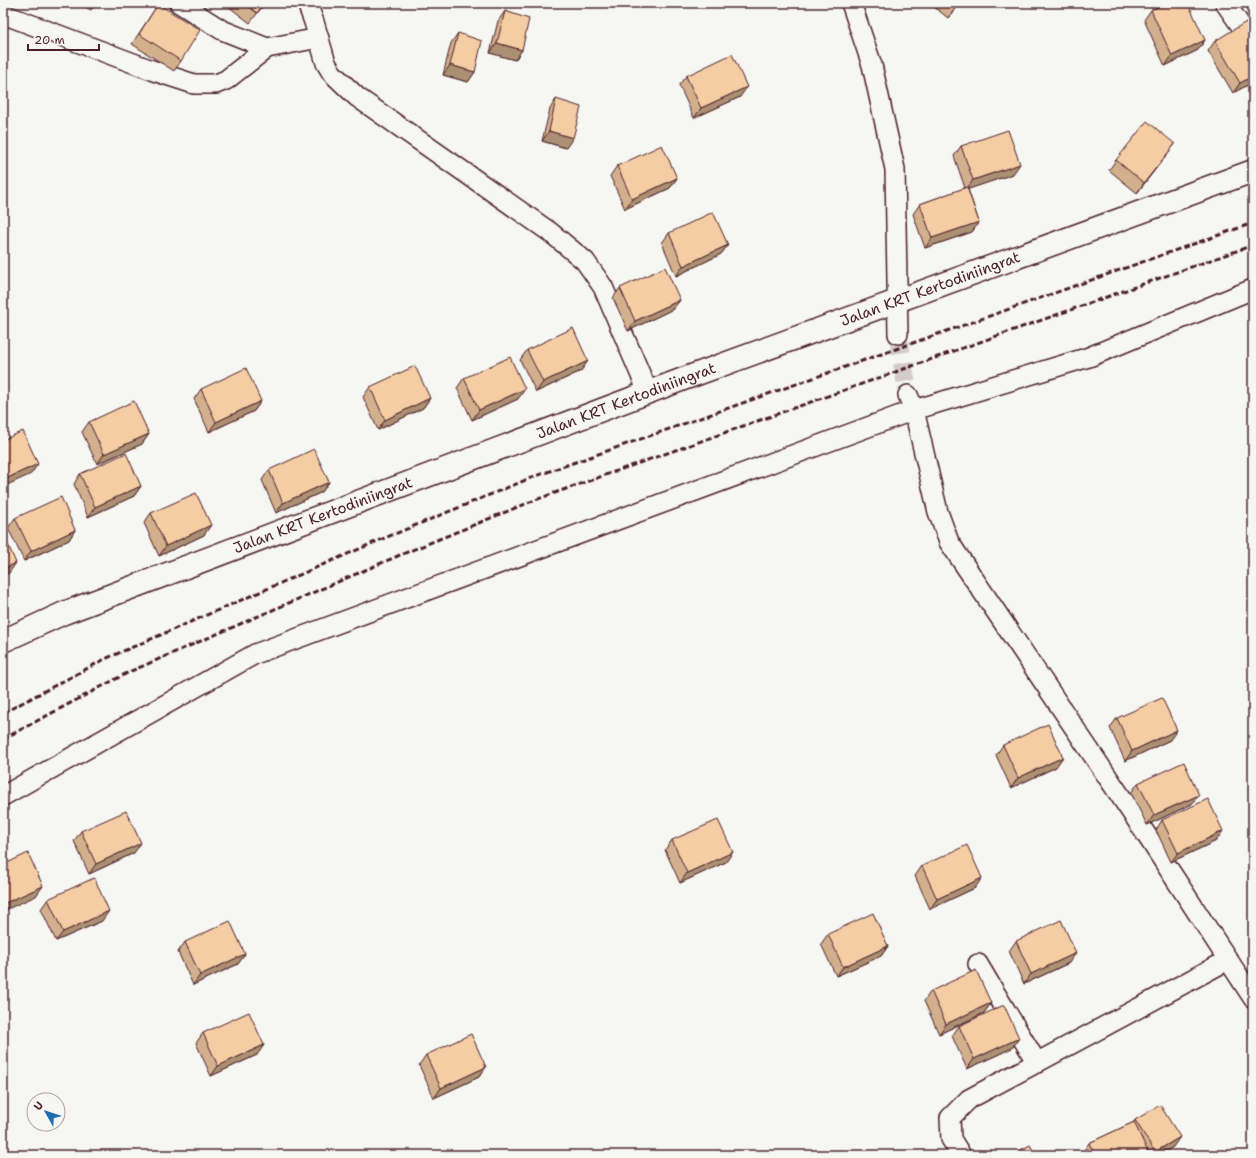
<svg xmlns="http://www.w3.org/2000/svg" width="1256" height="1158" font-family="'Shantell Sans',sans-serif">
<style>
.lines{fill:none;stroke-linecap:round;stroke-linejoin:round}
.street-tunnel{stroke:#d4cbca;stroke-width:19;stroke-dasharray:19 10;stroke-linecap:butt}
.street-casing{stroke:#4a1f2b;stroke-width:22}
.primary-casing{stroke:#4a1f2b;stroke-width:25}
.street{stroke:#f6f6f2;stroke-width:19}
.primary{stroke:#f6f6f2;stroke-width:22}
.rail{stroke:#4a1f2b;stroke-width:3;stroke-dasharray:6 3;stroke-linecap:butt}
.wall{fill:#d3b08d;stroke:#4a1f2b}
.shaded-wall{fill:#ac9073;stroke:#4a1f2b}
.building{fill:#f5cda4;stroke:#4a1f2b}
.labels{text-anchor:middle;stroke-width:3.5;stroke-linejoin:round;paint-order:stroke}
.street-label{font-size:15px;fill:#4a1f2b;stroke:#f6f6f2}
</style>
<rect width="100%" height="100%" fill="#f6f6f2"/>
<filter id="ink" filterUnits="userSpaceOnUse"><feTurbulence type="fractalNoise" baseFrequency=".025" numOctaves="2"/><feDisplacementMap in="SourceGraphic" scale="8" xChannelSelector="R" yChannelSelector="G"/><feConvolveMatrix kernelMatrix="1 2 1 2 8 2 1 2 1" color-interpolation-filters="sRGB"/></filter>
<g filter="url(#ink)">
<g class="lines">
<path class="street-tunnel" d="M898,334l10,61"/>
<g class="street-casing">
<path id="street" d="M179,3l43,27 45,18
M307,3l7,19 12,41 6,10 25,24 193,135 35,29 18,26 45,105
M851,3l21,62 23,104 3,165
M1225,3l28,40
M3,14l154,58 37,12h22l10,-4 41,-32 52,-10
M908,395l6,15 24,102 11,30 189,280 115,176
M3,796l252,-142 659,-244 175,-53 164,-68
M978,964l59,99
M961,1155l-10,-16 -1,-21 19,-19 259,-139"/>
</g>
<g class="primary-casing">
<g id="primary">
<path id="s1" d="M3,641l61,-28 622,-235 567,-207"/>
</g>
</g>
<use href="#street" class="street"/>
<use href="#primary" class="primary"/>
<path class="rail" d="M3,713l102,-54 275,-119 153,-63 720,-254
M3,739l126,-67 271,-117 135,-55 718,-255"/>
</g>
<path class="wall" d="M78,3h18l-5,7z
M224,3h41l-15,20z
M929,3h32l-13,15z
M158,4l23,57 -7,10 -42,-27z
M1151,10l54,30 -7,10 -33,16 -21,-46z
M505,11l17,39 -7,10 -25,-7 8,-32z
M458,33l17,39 -7,10 -25,-7 8,-32z
M1215,41l38,41 -20,11 -25,-42z
M686,76l54,21 -46,21 -15,-33z
M556,99l10,49 -24,-7 8,-32z
M961,146l52,28 -45,15 11,33 -7,10 -47,16 -12,-34 7,-10 45,-16 -11,-32z
M1168,153l-31,40 -28,-23 7,-10z
M617,166l60,12 -7,10 -45,21 -15,-33z
M669,233l59,12 -7,9 -45,22 -14,-33z
M620,288l60,12 -7,9 -45,22 -15,-33z
M527,350l54,21 -45,21 -16,-32z
M464,378l54,21 -46,21 -15,-32z
M370,387l60,11 -7,10 -45,22 -15,-33z
M201,389l60,12 -7,10 -45,21 -15,-33z
M89,422l60,12 -7,10 -45,20 -15,-32z
M269,470l60,12 -7,10 -46,21 -14,-33z
M80,474l61,12 -7,10 -46,21 -14,-33z
M151,513l53,22 -45,21 -15,-33z
M15,518l60,12 -6,10 -45,21 -16,-33z
M1117,718l53,22 -45,21 -15,-33z
M1003,745l53,22 -45,21 -15,-33z
M1138,783l54,21 -45,21 -16,-32z
M1162,820l54,21 -45,21 -15,-32z
M81,831l53,22 -45,21 -15,-33z
M672,840l54,22 -46,21 -15,-33z
M922,866l53,22 -45,21 -15,-33z
M48,899l54,22 -46,20 -15,-32z
M828,934l60,12 -7,10 -45,20 -15,-32z
M1016,941l53,22 -45,21 -15,-33z
M185,942l60,12 -7,10 -45,21 -15,-33z
M931,991l60,12 -7,10 -45,21 -15,-33z
M959,1026l60,12 -7,10 -45,21 -15,-33z
M203,1033l54,22 -46,21 -15,-33z
M426,1055l60,12 -7,10 -45,21 -15,-33z
M1135,1120l38,27 -13,8h-77l-1,-2 7,-10 45,-21z"/>
<path class="shaded-wall" d="M960,3h1l-13,15 7,-9z
M1205,40l-7,10 -33,16 7,-10z
M497,43l25,7 -7,10 -25,-7z
M450,65l25,7 -7,10 -25,-7z
M1253,76v6l-20,11 7,-10z
M747,87l-7,10 -46,21 7,-10z
M549,131l24,7 -7,10 -24,-7z
M1175,144l-7,9 -31,40 7,-10z
M1020,164l-7,10 -47,16 7,-10z
M677,178l-7,10 -45,21 7,-10z
M979,222l-7,10 -47,16 7,-10z
M728,245l-7,9 -45,22 7,-10z
M680,300l-7,9 -45,22 7,-10z
M588,361l-7,10 -45,21 7,-10z
M525,389l-7,10 -46,21 7,-10z
M430,398l-7,10 -45,22 7,-10z
M261,401l-7,10 -45,21 7,-10z
M149,434l-7,10 -45,20 7,-10z
M38,464l-7,10 -28,13v-7z
M329,482l-7,10 -46,21 7,-10z
M141,486l-7,10 -46,21 7,-10z
M211,525l-7,10 -45,21 7,-10z
M75,530l-6,10 -45,21 7,-10z
M16,563l-7,10 -6,3v-7z
M1177,730l-7,10 -45,21 7,-10z
M1063,757l-7,10 -45,21 7,-10z
M1199,795l-7,9 -45,21 7,-10z
M1223,831l-7,10 -45,21 7,-9z
M141,843l-7,10 -45,21 7,-10z
M733,852l-7,10 -46,21 7,-10z
M982,878l-7,10 -45,21 7,-10z
M43,886l-7,10 -33,15v-7z
M109,911l-7,10 -46,20 7,-9z
M888,946l-7,10 -45,20 7,-9z
M1076,953l-7,10 -45,21 7,-10z
M245,954l-7,10 -45,21 7,-10z
M991,1003l-7,10 -45,21 7,-10z
M1019,1038l-7,10 -45,21 7,-10z
M264,1045l-7,10 -46,21 7,-10z
M486,1067l-7,10 -45,21 7,-10z
M1180,1137l-7,10 -13,8h-7l2,-3z"/>
<path class="building" d="M244,3h20l-7,10z
M948,3h12l-5,6z
M1167,3h21l17,37 -33,16 -21,-46z
M158,4l42,26 -19,31 -42,-27z
M505,11l24,8 -7,31 -25,-7z
M1246,22l7,12v42l-13,7 -25,-42z
M458,33l24,8 -7,31 -25,-7z
M732,54l15,33 -46,21 -15,-32z
M556,99l25,8 -8,31 -24,-7z
M1147,121l28,23 -31,39 -28,-23z
M1008,130l12,34 -47,16 -12,-34z
M662,145l15,33 -45,21 -15,-33z
M967,187l12,35 -47,16 -12,-34z
M713,212l15,33 -45,21 -14,-33z
M665,267l15,33 -45,21 -15,-33z
M573,328l15,33 -45,21 -16,-32z
M510,357l15,32 -46,21 -15,-32z
M415,366l15,32 -45,22 -15,-33z
M246,368l15,33 -45,21 -15,-33z
M134,401l15,33 -45,20 -15,-32z
M23,431l15,33 -35,16v-40z
M314,449l15,33 -46,21 -14,-33z
M126,453l15,33 -46,21 -15,-33z
M196,493l15,32 -45,21 -15,-33z
M61,497l14,33 -44,21 -16,-33z
M3,533l13,30 -13,6z
M1162,698l15,32 -45,21 -15,-33z
M1048,724l15,33 -45,21 -15,-33z
M1184,762l15,33 -45,20 -16,-32z
M1208,799l15,32 -45,22 -16,-33z
M126,811l15,32 -45,21 -15,-33z
M718,820l15,32 -46,21 -15,-33z
M967,845l15,33 -45,21 -15,-33z
M28,853l15,33 -40,18v-39z
M94,878l15,33 -46,21 -15,-33z
M873,913l15,33 -45,21 -15,-33z
M1061,920l15,33 -45,21 -15,-33z
M230,921l15,33 -45,21 -15,-33z
M976,970l15,33 -45,21 -15,-33z
M1004,1005l15,33 -45,21 -15,-33z
M249,1012l15,33 -46,21 -15,-33z
M471,1034l15,33 -45,21 -15,-33z
M1160,1105l20,32 -25,15 -20,-32z
M1134,1122l15,32 -1,1h-53l-6,-12z
M1030,1145l6,10h-25z"/>
</g>
<g class="labels">
<g class="street-label">
<text dy="5" stroke="none"><textPath href="#s1" startOffset="992">Jalan KRT Kertodiniingrat</textPath></text>
<text dy="5" stroke="none"><textPath href="#s1" startOffset="668">Jalan KRT Kertodiniingrat</textPath></text>
<text dy="5" stroke="none"><textPath href="#s1" startOffset="344">Jalan KRT Kertodiniingrat</textPath></text>
</g>
</g>
<rect width="1256" height="1158" fill="none" stroke="#f6f6f2" stroke-width="16"/>
<rect x="8" y="8" width="1240" height="1142" fill="none" stroke="#4a1f2b" stroke-width="1.5" filter="url(#ink)"/>
<g transform="translate(46 1112) rotate(309)"><circle r="19" fill="#f6f6f2" stroke="#b1a0a2"/>
<path d="M0-3L7 15L0 10L-7 15Z" fill="#1f6fb2"/>
<text y="-6" font-size="11" font-weight="bold" text-anchor="middle" fill="#4a1f2b">U</text>
</g>
<path d="M28 44v6h71v-6" fill="none" stroke="#4a1f2b" stroke-width="2"/>
<text x="34" y="44" font-size="12" fill="#4a1f2b" stroke="#f6f6f2" stroke-width="3" paint-order="stroke">20 m</text>
</svg>
